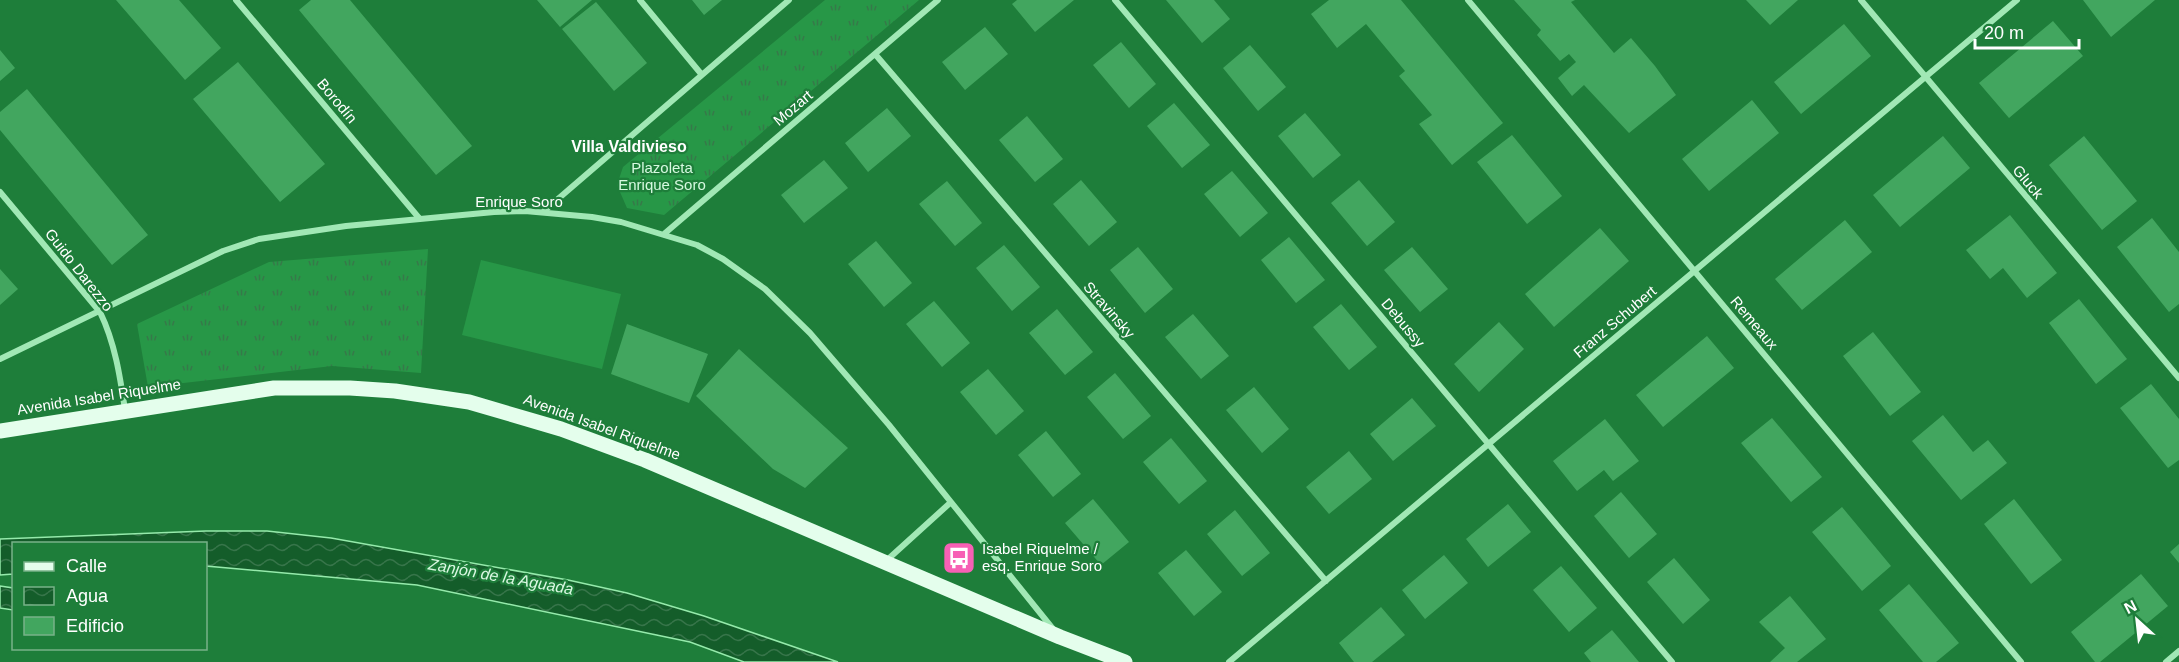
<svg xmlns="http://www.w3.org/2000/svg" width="2179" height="662" font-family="Helvetica,sans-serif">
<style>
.grass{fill:url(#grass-tufts)}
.pitch{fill:#279747}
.water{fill:url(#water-waves);stroke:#95eaab;stroke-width:1.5}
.building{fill:#42a65f}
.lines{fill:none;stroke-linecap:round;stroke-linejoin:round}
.minor{stroke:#a1e8b5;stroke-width:6}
.primary{stroke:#e4feec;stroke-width:15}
.labels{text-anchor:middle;stroke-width:4.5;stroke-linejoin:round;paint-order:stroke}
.street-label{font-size:15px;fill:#fff;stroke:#1e7e3a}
.park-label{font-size:15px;fill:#d6f9e0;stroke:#1e7e3a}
.poi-label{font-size:15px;fill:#fff;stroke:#1e7e3a;text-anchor:start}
.neighbourhood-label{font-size:16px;font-weight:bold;fill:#fff;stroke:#1e7e3a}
.water-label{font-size:16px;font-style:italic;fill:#daf8e2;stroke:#1e7e3a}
</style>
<defs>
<pattern id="grass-tufts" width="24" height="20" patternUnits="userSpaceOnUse" patternTransform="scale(1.5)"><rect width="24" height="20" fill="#279747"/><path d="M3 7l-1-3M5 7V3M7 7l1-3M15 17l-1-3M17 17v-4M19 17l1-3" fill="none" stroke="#367949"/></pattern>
<pattern id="water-waves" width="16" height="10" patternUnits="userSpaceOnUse" patternTransform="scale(1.5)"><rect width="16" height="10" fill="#145d2a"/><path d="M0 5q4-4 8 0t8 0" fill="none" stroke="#37754a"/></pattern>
</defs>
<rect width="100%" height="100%" fill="#1e7e3a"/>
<path class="grass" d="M825,0h94l-255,215 -37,-7 -10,-23 6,-18z
M428,249l-7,124 -89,-7 -184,21 -11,-63 132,-62z"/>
<path class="pitch" d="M481,260l140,34 -19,75 -140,-34z"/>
<path class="water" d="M206,531h61l64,7 237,42 59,13 77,23 134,46h-94l-54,-20 -273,-57 -211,-19v-22h-192l-1,30 -13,1v-36z
M0,586l13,2v22l-13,-2z"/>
<path class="building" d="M116,0h63l42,48 -36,32z
M311,0h39l122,146 -36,29 -137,-165z
M537,0h55l-32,27z
M692,0h30l-18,15z
M1017,0h57l-39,32 -23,-28z
M1166,0h48l16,19 -28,24z
M1329,0h72l102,123 -51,42 -33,-41 13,-9 -33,-39 6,-5 -39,-47 -29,24 -26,-34z
M1514,0h61l-4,2 43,51 17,-15 24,28 21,29 -47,38 -45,-48 -12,11 -14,-18 18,-16 -7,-8 -9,7 -23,-26 4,-5z
M1746,0h52l-28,25z
M2083,0h72l-44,37z
M596,2l51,61 -33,28 -52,-62z
M2053,21l30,35 -74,62 -30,-35z
M1844,24l27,32 -70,58 -27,-32z
M985,27l23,27 -43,36 -23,-28z
M1121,42l35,42 -27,24 -36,-43z
M1250,45l36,42 -28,24 -35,-43z
M0,50l15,18 -15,13z
M238,62l87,102 -45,38 -87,-103z
M27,89l121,146 -36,30 -112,-135v-18z
M1752,100l27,33 -70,58 -27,-32z
M1174,103l36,42 -28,23 -35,-42z
M887,108l24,28 -43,36 -23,-29z
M1305,113l36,42 -28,23 -35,-42z
M1027,116l36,43 -28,23 -36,-42z
M1512,135l50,61 -35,28 -50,-62z
M1943,136l27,32 -70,59 -27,-32z
M2084,136l53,65 -35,29 -53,-65z
M824,160l24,28 -44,35 -23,-28z
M1232,171l36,42 -28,24 -36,-43z
M1081,180l36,42 -28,24 -36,-42z
M1359,180l36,42 -28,24 -36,-43z
M947,181l35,42 -27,23 -36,-42z
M2010,215l47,58 -30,25 -24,-30 -13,11 -24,-29z
M2152,218l27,34v52l-10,8 -52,-65z
M1845,220l27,32 -70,58 -27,-31z
M1600,228l29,33 -75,66 -29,-33z
M1289,237l36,43 -29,23 -35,-43z
M876,241l36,42 -28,24 -36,-43z
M1004,245l36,42 -28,24 -36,-43z
M1138,247l35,42 -28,24 -35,-43z
M1412,247l36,42 -28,23 -36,-42z
M0,269l18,20 -18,16z
M2079,299l48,60 -31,25 -47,-61z
M934,301l36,42 -28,24 -36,-43z
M1341,304l36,43 -28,23 -36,-43z
M1057,309l36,43 -28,23 -36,-42z
M1193,314l36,42 -28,23 -36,-42z
M1499,322l25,27 -45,43 -25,-28z
M627,324l81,30 -19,49 -78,-29z
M1873,332l48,60 -31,24 -47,-60z
M1707,336l27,32 -71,59 -27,-32z
M739,349l109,99 -43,40 -32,-19 -77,-73z
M988,369l36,42 -28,24 -36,-43z
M1115,373l36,43 -28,23 -36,-42z
M2151,384l28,35v41l-11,8 -48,-60z
M1254,387l35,42 -27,24 -36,-43z
M1412,398l24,28 -43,35 -23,-27z
M1943,415l30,37 15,-12 19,23 -46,37 -49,-59z
M1772,418l50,59 -31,25 -50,-59z
M1605,419l34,42 -26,20 -9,-11 -27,21 -24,-30z
M1046,431l35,43 -28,23 -35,-42z
M1171,438l36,43 -28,23 -36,-42z
M1349,451l23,28 -43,35 -23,-27z
M1621,492l36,42 -28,24 -35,-42z
M1093,499l36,43 -28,23 -36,-42z
M2014,499l48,61 -31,24 -47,-60z
M1508,504l23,28 -43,35 -22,-28z
M1842,507l49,59 -29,25 -50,-59z
M1235,510l35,43 -28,23 -35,-42z
M2179,544v19l-9,-11z
M1186,550l36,42 -28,24 -36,-43z
M1444,555l24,28 -43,36 -23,-29z
M1674,558l36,42 -27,24 -36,-42z
M1561,566l36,42 -28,24 -36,-42z
M2141,574l27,32 -68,56h-5l-24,-30z
M1909,584l50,59 -23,19h-13l-44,-52z
M1790,596l36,43 -29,23h-27l15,-14 -26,-26z
M1381,607l24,28 -33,27h-18l-15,-19z
M1612,630l27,32h-48l-7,-9z"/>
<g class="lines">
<path class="minor" d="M236,0l183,218
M640,0l62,75
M1115,0l557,662
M1468,0l553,662
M1861,0l318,378
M875,54l451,527
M0,192l100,120c15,31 20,64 25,98
M544,211l245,-211
M664,234l274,-234
M0,359l223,-108 36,-12 87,-13 148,-14 31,-1 67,6 29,5 76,23 26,14 42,30 45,44 79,92 164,204
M886,561l64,-58
M1229,662l788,-662
M2166,662l13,-11"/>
<path class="primary" d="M0,431l274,-43h76l45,3 74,11 92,27 84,31 415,177 65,25"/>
</g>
<defs>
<g id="bus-square" transform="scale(1.725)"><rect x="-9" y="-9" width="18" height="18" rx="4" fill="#f760b5" stroke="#1e7e3a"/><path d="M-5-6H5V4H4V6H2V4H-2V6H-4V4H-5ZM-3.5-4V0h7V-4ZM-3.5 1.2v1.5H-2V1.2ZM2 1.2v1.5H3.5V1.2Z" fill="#fff"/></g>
</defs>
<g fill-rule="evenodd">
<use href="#bus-square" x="959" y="558"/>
</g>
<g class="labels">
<g class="street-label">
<text transform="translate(337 101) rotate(50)" y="5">Borodín</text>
<text transform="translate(793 108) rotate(-40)" y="5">Mozart</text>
<text transform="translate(2028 182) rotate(50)" y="5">Gluck</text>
<text x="519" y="207">Enrique Soro</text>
<text transform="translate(79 270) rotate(52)" y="5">Guido Darezzo</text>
<text transform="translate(1109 310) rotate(49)" y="5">Stravinsky</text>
<text transform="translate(1615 322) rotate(-40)" y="5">Franz Schubert</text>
<text transform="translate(1403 323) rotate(50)" y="5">Debussy</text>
<text transform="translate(1754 323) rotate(50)" y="5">Remeaux</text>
<text transform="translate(99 397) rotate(-9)" y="5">Avenida Isabel Riquelme</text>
<text transform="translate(602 427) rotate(20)" y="5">Avenida Isabel Riquelme</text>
</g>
<g class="park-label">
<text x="662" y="173">Plazoleta<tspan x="662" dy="17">Enrique Soro</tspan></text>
</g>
<g class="poi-label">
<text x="982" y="554">Isabel Riquelme /<tspan x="982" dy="17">esq. Enrique Soro</tspan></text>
</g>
<g class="neighbourhood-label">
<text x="629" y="152">Villa Valdivieso</text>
</g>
<g class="water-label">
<text transform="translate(501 576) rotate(10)" y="6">Zanjón de la Aguada</text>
</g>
</g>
<rect x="12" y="542" width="195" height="108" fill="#1e7e3a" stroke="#78b289" stroke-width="1.5"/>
<rect x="24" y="562" width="30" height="9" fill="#e4feec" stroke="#78b289" stroke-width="1.5"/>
<text x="66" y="572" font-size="18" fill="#ffffff">Calle</text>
<rect x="24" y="587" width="30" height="18" fill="url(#water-waves)" stroke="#78b289" stroke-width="1.5"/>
<text x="66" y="602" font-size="18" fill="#ffffff">Agua</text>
<rect x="24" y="617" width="30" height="18" fill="#42a65f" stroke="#78b289" stroke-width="1.5"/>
<text x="66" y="632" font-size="18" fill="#ffffff">Edificio</text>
<g transform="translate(2137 620) rotate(333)" stroke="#1e7e3a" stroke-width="4.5" paint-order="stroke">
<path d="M0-4.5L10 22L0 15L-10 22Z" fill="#ffffff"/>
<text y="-9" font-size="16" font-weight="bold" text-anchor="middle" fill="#ffffff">N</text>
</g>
<path d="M1975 39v9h104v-9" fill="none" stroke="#ffffff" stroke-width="3"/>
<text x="1984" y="39" font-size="18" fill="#ffffff" stroke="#1e7e3a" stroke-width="4.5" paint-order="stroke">20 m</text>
</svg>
